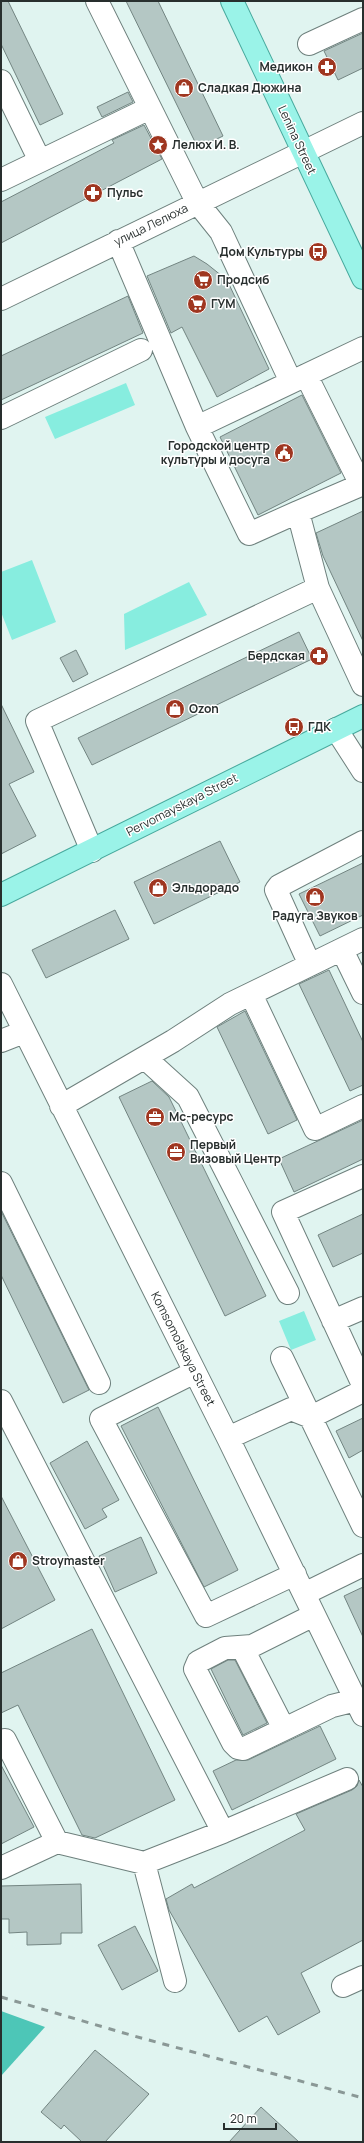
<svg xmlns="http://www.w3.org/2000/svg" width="364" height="2143" font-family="Manrope,sans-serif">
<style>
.green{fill:#87eddf}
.forest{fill:#4dc6b7}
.building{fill:#b4c7c4;stroke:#738582}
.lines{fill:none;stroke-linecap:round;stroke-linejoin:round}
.minor-casing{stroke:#6e807d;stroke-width:24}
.major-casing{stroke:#47a99d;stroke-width:24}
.minor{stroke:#fff;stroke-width:22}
.major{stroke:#9af3e8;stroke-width:22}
.rail{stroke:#8a9896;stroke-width:3;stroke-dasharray:7 7;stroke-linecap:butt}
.labels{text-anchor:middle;stroke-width:3;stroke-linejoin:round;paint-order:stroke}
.poi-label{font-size:12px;font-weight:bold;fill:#282f2e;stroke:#fff;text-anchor:start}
.street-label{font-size:12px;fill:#282f2e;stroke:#fff}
</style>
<rect width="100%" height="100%" fill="#e0f4f0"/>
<path class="green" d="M126,383l9,22 -80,34 -10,-22z
M32,560l24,62 -44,18 -11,-28v-40z
M189,582l18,33 -82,35 -1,-36z
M304,1311l12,29 -25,10 -12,-29z"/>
<path class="forest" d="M1,2011l44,16 -44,49z"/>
<path class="building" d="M1,1h7l55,113 -23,11 -39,-81z
M126,1h32l65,135 -25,12z
M363,33v35l-25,12 -14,-29z
M128,92l5,10 -31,15 -5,-10z
M144,125l18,34 -161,84v-41l113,-59 -2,-3z
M194,256l13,8 20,16 42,89 -52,28 -35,-70 -11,6 -24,-57z
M128,296l15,37 -142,67v-44z
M302,395l39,78 -83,42 -38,-78z
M363,511v130l-40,-85 -7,-23z
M299,632l13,27 -220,106 -14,-27z
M76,650l12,24 -15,8 -13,-24z
M1,704l33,68 -25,12 27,52 -35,18z
M220,841l20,41 -86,42 -20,-42z
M363,863v52l-43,21 -21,-42z
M115,910l14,29 -83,39 -14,-28z
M329,970l34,72v43l-13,6 -51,-107z
M245,1011l52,109 -29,14 -51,-107z
M152,1081l17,16 97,199 -41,20 -106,-219z
M363,1120v39l-69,33 -15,-33z
M1,1211l88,179 -26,13 -62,-128z
M363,1214v39l-30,14 -15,-32z
M158,1407l80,163 -34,17 -83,-161z
M363,1418v32l-14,8 -13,-27z
M87,1441l32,59 -17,9 5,8 -22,12 -35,-66z
M1,1496l54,104 -54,29z
M141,1537l16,36 -42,19 -16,-36z
M363,1587v50l-19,-41z
M92,1629l83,171 -80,38 -13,-3 -64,-130 -17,8v-40z
M228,1660h7l32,63 -24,12 -32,-66z
M320,1726l16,33 -104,51 -19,-39 23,-11h12z
M1,1765l33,62 -33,17z
M359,1780l4,7v153l-62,33 19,39 -42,23 -11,-19 -28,16 -70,-122 -3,-11 26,-15 2,4 111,-58 -9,-16 56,-24 5,-4z
M81,1884l1,49h-21v11l-34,1v-13l-18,1v-14h-8v-33z
M135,1926l23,45 -36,19 -24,-45z
M95,2050l54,44 -44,48h-23l-18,-17 -3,4 -20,-17z
M261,2107l38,35h-70z"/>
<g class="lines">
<g class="minor-casing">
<path id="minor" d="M97,1l100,201 24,30 70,150
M309,44l54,-25
M1,81l39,80
M1,180l149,-72
M118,241l79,186
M1,299l362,-176
M306,375l55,110
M1,418l140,-68
M363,484l-65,28 20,76 45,97
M298,512l-49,22 -52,-107 166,-79
M336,729l27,42
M92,851l-55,-130 281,-133
M342,950l21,43
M310,965l-34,-75 3,-4 84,-44
M1,984l227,454 135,277
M251,994l64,135 48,-23
M1,1041l23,-9
M145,1058l43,39 100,196
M61,1106l112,-65 57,-37 133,-65
M363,1176l-80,36 80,173
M1,1183l98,200
M333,1321l30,-13
M282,1358l81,168
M195,1372l-94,47 105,197 89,-42
M1,1401l222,431 -79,31 -87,-21 -56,26
M228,1438l63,-29 20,8 52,-26
M304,1594l59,-29
M314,1615l-62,31 -27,2 -27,14 -3,7 38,74 5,5 5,1 89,-43 24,-6
M242,1647l42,82
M5,1740l52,102
M223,1832l124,-53
M144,1863l31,118
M343,1986l20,-9"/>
</g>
<g class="major-casing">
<path id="major" d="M232,1l131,277
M1,895l362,-179"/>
</g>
<use href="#minor" class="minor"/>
<use href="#major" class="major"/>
<path class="rail" d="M1,1997l133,39 229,62"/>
</g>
<defs>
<g id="pharmacy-disc" transform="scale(1)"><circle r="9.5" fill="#9f3620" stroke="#fff"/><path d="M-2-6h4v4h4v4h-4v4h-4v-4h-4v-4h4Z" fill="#fff"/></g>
<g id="shop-disc" transform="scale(1)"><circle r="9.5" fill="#9f3620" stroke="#fff"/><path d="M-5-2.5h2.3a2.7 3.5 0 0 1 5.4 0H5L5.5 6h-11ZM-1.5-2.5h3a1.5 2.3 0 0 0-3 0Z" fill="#fff"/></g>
<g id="sight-disc" transform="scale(1)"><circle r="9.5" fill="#9f3620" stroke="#fff"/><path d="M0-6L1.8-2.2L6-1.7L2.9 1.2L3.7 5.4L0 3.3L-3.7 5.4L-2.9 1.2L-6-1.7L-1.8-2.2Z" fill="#fff"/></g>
<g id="bus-disc" transform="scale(1)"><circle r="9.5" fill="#9f3620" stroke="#fff"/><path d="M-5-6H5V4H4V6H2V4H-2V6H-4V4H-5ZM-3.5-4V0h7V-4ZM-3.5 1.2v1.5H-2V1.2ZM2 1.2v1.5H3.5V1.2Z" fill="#fff"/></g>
<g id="supermarket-disc" transform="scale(1)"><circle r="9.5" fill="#9f3620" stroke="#fff"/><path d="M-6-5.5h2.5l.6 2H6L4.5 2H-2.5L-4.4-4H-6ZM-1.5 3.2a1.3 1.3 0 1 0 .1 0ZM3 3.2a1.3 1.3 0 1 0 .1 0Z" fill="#fff"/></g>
<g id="civic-disc" transform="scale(1)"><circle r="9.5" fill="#9f3620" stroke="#fff"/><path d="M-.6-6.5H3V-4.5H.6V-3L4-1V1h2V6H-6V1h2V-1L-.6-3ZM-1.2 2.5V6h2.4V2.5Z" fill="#fff"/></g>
<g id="office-disc" transform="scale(1)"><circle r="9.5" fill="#9f3620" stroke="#fff"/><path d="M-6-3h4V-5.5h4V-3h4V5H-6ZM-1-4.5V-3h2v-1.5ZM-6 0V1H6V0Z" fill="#fff"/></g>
</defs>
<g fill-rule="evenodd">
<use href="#pharmacy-disc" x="327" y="67"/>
<use href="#shop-disc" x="184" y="88"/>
<use href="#sight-disc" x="158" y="145"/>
<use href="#pharmacy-disc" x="93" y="193"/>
<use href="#bus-disc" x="318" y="252"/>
<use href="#supermarket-disc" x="203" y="280"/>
<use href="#supermarket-disc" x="197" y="304"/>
<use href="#civic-disc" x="284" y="453"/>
<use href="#pharmacy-disc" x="319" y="656"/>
<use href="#shop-disc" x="175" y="709"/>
<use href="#bus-disc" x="294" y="727"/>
<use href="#shop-disc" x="158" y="888"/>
<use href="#shop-disc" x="315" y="897"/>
<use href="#office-disc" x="155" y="1117"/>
<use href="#office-disc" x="176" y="1152"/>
<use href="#shop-disc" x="18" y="1561"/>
</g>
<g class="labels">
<g class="poi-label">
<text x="313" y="71" text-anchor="end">Медикон</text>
<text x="198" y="92">Сладкая Дюжина</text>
<text x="172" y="149">Лелюх И. В.</text>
<text x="107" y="197">Пульс</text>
<text x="304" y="256" text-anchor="end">Дом Культуры</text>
<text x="217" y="284">Продсиб</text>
<text x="211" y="308">ГУМ</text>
<text x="270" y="450" text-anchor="end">Городской центр<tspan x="270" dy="14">культуры и досуга</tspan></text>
<text x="305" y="660" text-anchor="end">Бердская</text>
<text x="189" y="713">Ozon</text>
<text x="308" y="731">ГДК</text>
<text x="172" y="892">Эльдорадо</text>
<text x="315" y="920" text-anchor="middle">Радуга Звуков</text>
<text x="169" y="1121">Мс-ресурс</text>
<text x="190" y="1149">Первый<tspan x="190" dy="14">Визовый Центр</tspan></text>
<text x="32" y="1565">Stroymaster</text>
</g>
<g class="street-label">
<text transform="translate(297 140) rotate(65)" y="4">Lenina Street</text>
<text transform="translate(151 225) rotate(-26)" y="4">улица Лелюха</text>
<text transform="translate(182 805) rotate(-27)" y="4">Pervomayskaya Street</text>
<text transform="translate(183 1349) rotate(63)" y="4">Komsomolskaya Street</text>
</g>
</g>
<rect width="364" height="2143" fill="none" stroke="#282f2e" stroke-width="4"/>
<path d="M224 2123v6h52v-6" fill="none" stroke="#282f2e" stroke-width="2"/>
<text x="230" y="2123" font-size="12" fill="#282f2e" stroke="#ffffff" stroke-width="3" paint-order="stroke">20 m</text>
</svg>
